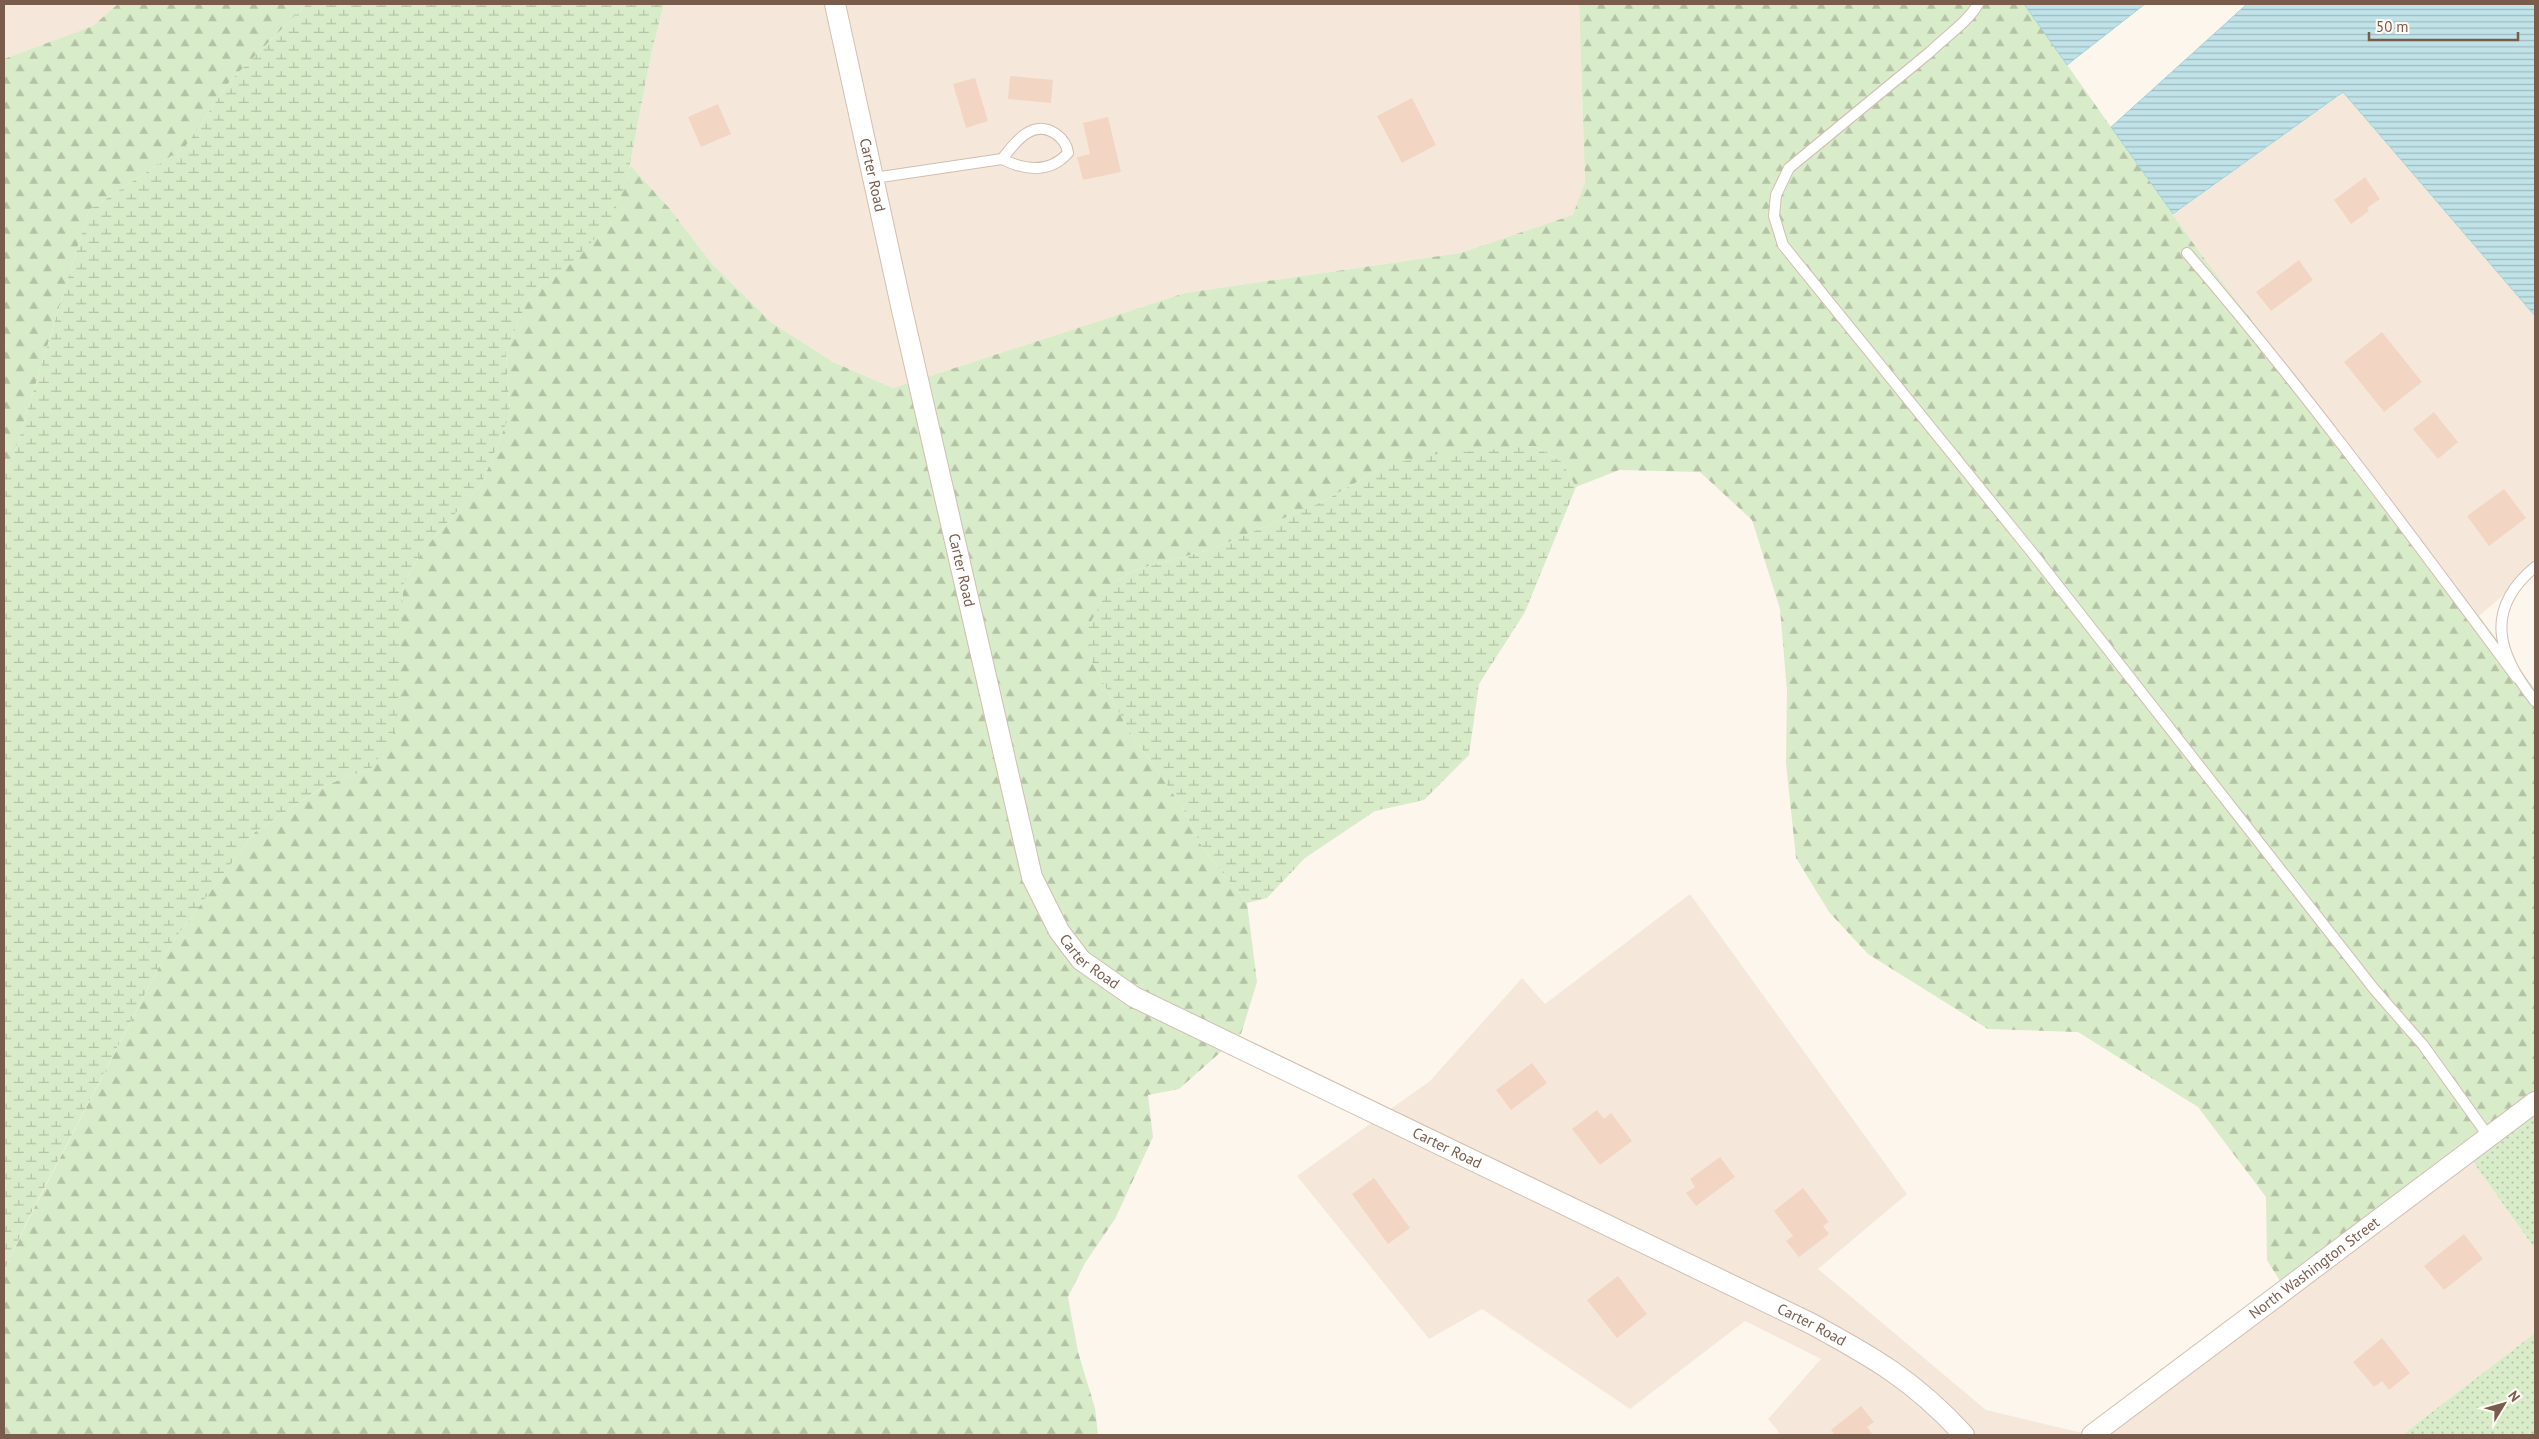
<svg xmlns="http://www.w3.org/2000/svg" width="2539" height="1439" font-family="'PT Sans',sans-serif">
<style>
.residential{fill:#f5e8da}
.grass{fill:url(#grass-dots)}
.forest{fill:url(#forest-firs)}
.wetland{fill:url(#wetland-marsh)}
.water{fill:url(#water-rules);stroke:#a5d3da}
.building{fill:#f3d5c3}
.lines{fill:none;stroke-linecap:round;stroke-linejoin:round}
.service-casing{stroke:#d1beb0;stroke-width:12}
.minor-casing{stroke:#d1beb0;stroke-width:22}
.service{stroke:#fff;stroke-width:10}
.minor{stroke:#fff;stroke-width:20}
.labels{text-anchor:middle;stroke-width:4.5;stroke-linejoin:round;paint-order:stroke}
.street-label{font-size:15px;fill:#7a5c4d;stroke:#fffaf3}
</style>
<defs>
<pattern id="grass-dots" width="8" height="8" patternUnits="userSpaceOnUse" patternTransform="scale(1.25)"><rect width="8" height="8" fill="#d8ecc9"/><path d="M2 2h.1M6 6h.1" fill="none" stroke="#b4c2a5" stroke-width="1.8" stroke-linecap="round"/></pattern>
<pattern id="forest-firs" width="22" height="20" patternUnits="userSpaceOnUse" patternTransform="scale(1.25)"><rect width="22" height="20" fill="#d8ecc9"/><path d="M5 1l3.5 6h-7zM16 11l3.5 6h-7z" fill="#b4c2a5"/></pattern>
<pattern id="wetland-marsh" width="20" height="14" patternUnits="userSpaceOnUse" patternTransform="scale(1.25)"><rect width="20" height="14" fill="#d8ecc9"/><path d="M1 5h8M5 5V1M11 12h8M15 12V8" fill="none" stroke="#b4c2a5"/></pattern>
<pattern id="water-rules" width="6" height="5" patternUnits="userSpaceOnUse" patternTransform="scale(1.25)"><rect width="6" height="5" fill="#bfe3e8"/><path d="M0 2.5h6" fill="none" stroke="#a0bbbe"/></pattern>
</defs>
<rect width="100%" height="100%" fill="#fdf6ec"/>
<path class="residential" d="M4,4h114l-24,22 -90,33z
M664,4h915l6,178 -11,33 -114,38 -275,40 -292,95 -60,-26 -62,-40 -59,-58 -42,-55 -40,-44 22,-115z
M2343,92l192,224v252l-56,48 -279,-363 -27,-38z
M1690,894l217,300 -89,75 168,141 105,25 375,-283 69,97v84l-133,102h-621l-13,-16 53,-60 -76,-38 -115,88 -148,-100 -53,30 -132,-163 133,-95 92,-103 23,26z"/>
<path class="grass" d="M2535,1103v146l-69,-97z
M2535,1333v102h-133z"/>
<path class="forest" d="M118,4h189l-77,77 -45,66 -96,63 -76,248 -9,15v-414l89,-33z
M1579,4h445l176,249 335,436v414l-249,188 -19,-31 -1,-63 -68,-90 -120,-75 -90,-3 -120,-75 -39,-42 -33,-54 -10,-95 1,-72 -7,-82 -28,-89 -52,-48 -81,-2 -43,17 -14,-25 -28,-16 -151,21 -59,34 -111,48 -75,20 -26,14 -22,75 38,71 55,79 19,39 45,56 10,79 -16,52 -62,55 -31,6 5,42 -38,82 -30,44 -17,34 10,55 17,56 3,27h-1094v-164l25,-53 142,-274 84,-112 69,-46 49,-19 26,-115 4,-67 20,-35 59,-67 28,-69 -4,-62 24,-58 40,-30 57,-84 3,-15 40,44 42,55 59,58 62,40 60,26 292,-95 275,-40 113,-38 12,-33z"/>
<path class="wetland" d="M307,4h357l-12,46 -25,130 -17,43 -40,41 -40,30 -24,58 4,62 -28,69 -59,67 -20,35 -6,142 -24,40 -49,19 -69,46 -84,112 -142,273 -25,54v-798l9,-15 76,-248 96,-63 45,-66z
M1534,446l28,16 14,25 -51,125 -46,72 -10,71 -45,45 -49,11 -70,47 -38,40 -20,5 -45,-56 -19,-39 -55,-79 -38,-71 -2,-31 24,-44 26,-14 75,-20 111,-48 59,-34 43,-12z"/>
<path class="water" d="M2024,4h121l-78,61z
M2247,4h288v312l-192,-224 -170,122 -62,-87z"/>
<path class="building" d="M1010,76l43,4 -2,23 -43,-4z
M975,78l13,43 -22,7 -13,-44z
M1412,98l24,47 -34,18 -25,-47z
M718,104l13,30 -30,13 -13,-30z
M1108,117l13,55 -38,8 -6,-23 13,-3 -7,-31z
M2365,177l15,22 -13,9 2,3 -18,13 -17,-24z
M2299,260l14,20 -42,31 -15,-19z
M2382,332l40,50 -38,30 -40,-50z
M2434,412l24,30 -20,17 -25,-30z
M2504,489l22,29 -37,28 -22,-30z
M1532,1063l15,20 -36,27 -15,-20z
M1597,1110l7,9 7,-6 21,28 -32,24 -28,-36z
M1720,1157l15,20 -39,29 -10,-13 9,-6 -5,-8z
M1374,1178l36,50 -22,16 -36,-50z
M1803,1188l26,34 -6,4 6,8 -30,23 -13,-16 7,-5 -19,-25z
M2464,1234l19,25 -39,31 -20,-24z
M1618,1276l29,38 -30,24 -30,-38z
M2382,1338l28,35 -21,17 -7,-9 -8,6 -21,-25z
M1861,1406l13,16 -7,5 6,8h-38l-4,-5z"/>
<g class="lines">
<g class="service-casing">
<path id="service" d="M1978,4c-10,18 -33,33 -48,48l-141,116 -13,27 -2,21 9,29 247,305 344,439 49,56 66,92
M874,178l128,-19c13,-17 31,-41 54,-25 7,5 11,10 12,19 -19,21 -44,17 -66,6
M2187,253c117,136 223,281 330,425
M2535,567c-52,43 -37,88 0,134"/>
</g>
<g class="minor-casing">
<g id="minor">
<path id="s1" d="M835,4l67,306 130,567 27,54 22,29 53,37 676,326c63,34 105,58 154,112"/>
<path id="s2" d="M2092,1435l443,-333"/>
</g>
</g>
<use href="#service" class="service"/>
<use href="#minor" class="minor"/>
</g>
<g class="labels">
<g class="street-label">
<text dy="5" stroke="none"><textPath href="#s1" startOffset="175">Carter Road</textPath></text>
<text dy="5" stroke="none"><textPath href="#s1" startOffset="580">Carter Road</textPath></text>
<text dy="5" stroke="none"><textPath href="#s1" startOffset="999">Carter Road</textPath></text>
<text dy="5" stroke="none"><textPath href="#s1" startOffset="1404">Carter Road</textPath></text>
<text dy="5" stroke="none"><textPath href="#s2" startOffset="278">North Washington Street</textPath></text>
<text dy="5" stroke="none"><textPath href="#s1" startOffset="1809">Carter Road</textPath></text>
</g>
</g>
<rect width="2539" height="1439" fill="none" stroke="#7a5c4d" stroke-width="10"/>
<g transform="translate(2504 1404) rotate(53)" stroke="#fffaf3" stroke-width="4" paint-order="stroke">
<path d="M0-4L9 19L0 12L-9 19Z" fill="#7a5c4d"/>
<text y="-8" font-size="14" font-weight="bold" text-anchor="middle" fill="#7a5c4d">N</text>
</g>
<path d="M2369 32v8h149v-8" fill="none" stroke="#7a5c4d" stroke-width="2.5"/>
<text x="2376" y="32" font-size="15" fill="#7a5c4d" stroke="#fffaf3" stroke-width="4" paint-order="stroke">50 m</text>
</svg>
